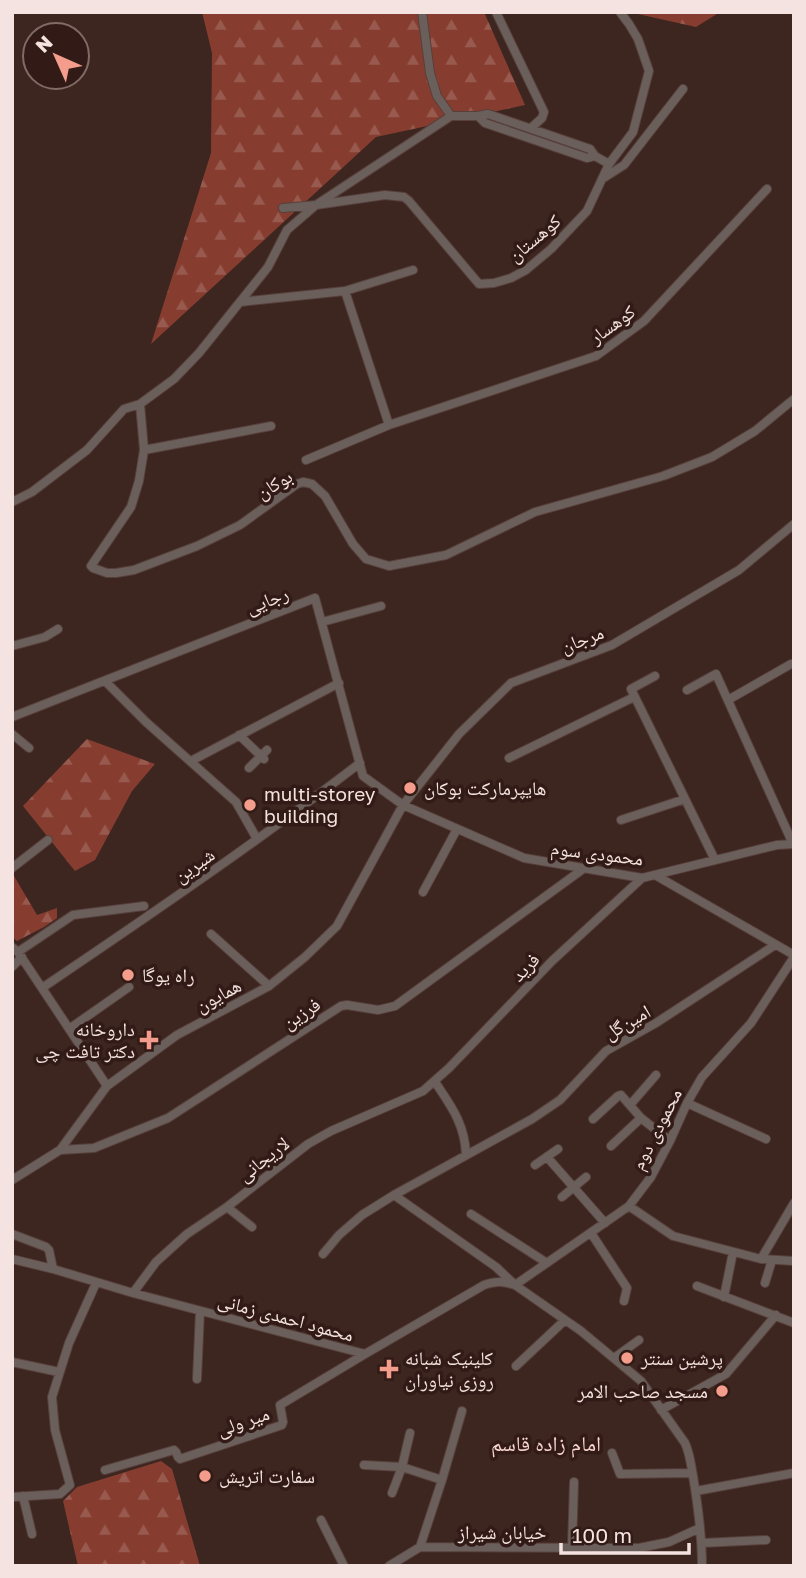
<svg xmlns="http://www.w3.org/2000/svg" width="806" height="1578" font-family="'Golos Text','Noto Naskh Arabic',sans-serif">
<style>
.forest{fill:url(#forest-firs)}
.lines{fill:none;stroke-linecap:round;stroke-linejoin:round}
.minor-casing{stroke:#57403b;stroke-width:10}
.minor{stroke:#6b5f5c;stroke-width:8}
.poi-dot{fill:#f49d8c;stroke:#321b17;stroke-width:2.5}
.labels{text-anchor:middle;stroke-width:7;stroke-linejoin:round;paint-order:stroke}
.street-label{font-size:19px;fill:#f4e3e0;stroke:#321b17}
.poi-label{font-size:19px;fill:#f4e3e0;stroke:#321b17;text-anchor:start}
.neighbourhood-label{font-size:21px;fill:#f7d5ce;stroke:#321b17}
</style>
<defs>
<pattern id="forest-firs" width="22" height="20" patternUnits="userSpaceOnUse" patternTransform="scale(1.75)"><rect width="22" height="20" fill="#863d30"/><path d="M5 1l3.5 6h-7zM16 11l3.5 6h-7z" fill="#98594e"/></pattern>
</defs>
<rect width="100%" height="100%" fill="#3d2520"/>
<path class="forest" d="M202,12h282l41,93 -149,32 -225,207 60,-191 1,-100z
M629,12h91l-24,15z
M87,739l68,25 -23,27 -37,69 -20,11 -52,-65z
M14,876l23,39 20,-7v10l-13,9 -27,14 -5,-4v-59z
M161,1461l11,8 28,97h-122l-15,-65 14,-14z"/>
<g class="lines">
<g class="minor-casing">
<path id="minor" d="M422,12l8,61 7,23 14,20
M496,12l48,100 -2,6 -11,10
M451,116h27l10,-2 102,35 5,7 14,8
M478,116l7,7 102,35 8,-2
M602,179l22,-14 59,-76
M283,208l33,-3 69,-10 19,2 5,4 70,83 15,-1 17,-5 15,-8 25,-21 36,-38 22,-47 24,-32 16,-61 -11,-32 -9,-15 -9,-12
M345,291l44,134 207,-69 48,-35 123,-132
M240,302l105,-11 68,-21
M140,404l4,46 -5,31 -8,26 -40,59 2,2 14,5h9l18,-3 63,-24 43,-21 57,-41 6,-2 9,2 13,12 28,48 13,15 23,7 57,-11 89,-43 128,-36 49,-19 43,-26 39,-32
M144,450l127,-24
M306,460l83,-35
M12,502l20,-10 55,-42 37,-41 16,-5 34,-25 25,-26 69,-86 19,-37 29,-25 135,-89
M322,622l59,-16
M12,646l33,-9 13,-8
M655,676l-24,13 84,171
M105,681l41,41 90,80 21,37
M687,690l29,-16 77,170 1,-1
M728,700l63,-36
M12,717l303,-119 48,178 40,29 121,53 118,20 135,-33 17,-1
M12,734l17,14
M239,735l25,24
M509,758l125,-61
M191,761l148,-78
M249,768l18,-18
M621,820l64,-21
M12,868l36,-28
M655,875l139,80
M423,892l34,-63
M211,934l58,52
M12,947l6,5 89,134
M18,952l55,-37 71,-9
M12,967l10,-10
M42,988c108,-73 215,-146 318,-225
M69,1029l60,-42
M435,1082c16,24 30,42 31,73
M687,1103l79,36
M630,1105l26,-30
M593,1119l25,-23 3,-1 20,23 29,23
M611,1146l30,-28
M60,1150l34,-2 74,-30 173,-112 6,-1 31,5 17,-4 188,-137
M547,1157l58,66
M535,1165l23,-16
M12,1180l48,-30 47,-64 70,-51 92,-49 36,-29 32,-31 66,-121 56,-71 52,-51 101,-38 127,-75 55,-46
M394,1195l102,72 19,18 114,-79 22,-29 19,-36 17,-38 15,-26 49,-54 43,-66
M562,1197l24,-20
M629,1206l44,30 88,23 33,2
M227,1207l25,20
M471,1214l76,49
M591,1233l36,55 -3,13
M12,1234l34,13 3,3 4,19
M323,1254l16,-19 23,-20 32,-20 138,-76 28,-19 46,-49 50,-28 119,-78
M12,1259l41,10 80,24 232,61 119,-69c12,-4 19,-4 31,0l66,46 60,50 44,62c5,11 6,22 8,33 5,30 9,60 9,90
M761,1259l33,-56
M765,1283l7,-23
M697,1286l97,37
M133,1293l23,-31 31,-28 40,-27 81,-63 23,-13 92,-40 26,-23 103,-107 90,-83
M724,1297l9,-45
M614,1358l25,-18
M12,1362l47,10
M516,1366l49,-46
M197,1379l3,-68
M661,1410l65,-36 50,-59
M612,1453l8,21 72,-1
M364,1465l38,2 40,13
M105,1470l69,-20 2,2 2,5 2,2 102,-34 1,-3 -3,-17 85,-51
M696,1491l98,-18
M392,1493l10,-26 8,-34
M23,1496l9,38
M12,1497l48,-3 10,-9 -15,-55 -3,-33 17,-54 27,-60
M321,1520l23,46
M702,1543l64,-3
M420,1547l22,-67 20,-69
M572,1548l2,-66
M389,1566l31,-19 219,1 30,-6 31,-14"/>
</g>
<use href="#minor" class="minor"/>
</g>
<g class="poi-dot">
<circle cx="410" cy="788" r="7"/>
<circle cx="250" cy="805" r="7"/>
<circle cx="128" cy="975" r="7"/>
<path d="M145.5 1029.5h7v7h7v7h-7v7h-7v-7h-7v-7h7z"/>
<circle cx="627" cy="1358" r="7"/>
<path d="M385.5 1358.5h7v7h7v7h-7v7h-7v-7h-7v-7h7z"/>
<circle cx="722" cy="1391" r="7"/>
<circle cx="205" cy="1476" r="7"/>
</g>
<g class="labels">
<g class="street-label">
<text transform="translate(534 238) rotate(-40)" y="7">کوهستان</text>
<text transform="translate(612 324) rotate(-36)" y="7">کوهسار</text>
<text transform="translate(274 484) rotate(-31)" y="7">بوکان</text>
<text transform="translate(267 600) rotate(-21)" y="7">رجایی</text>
<text transform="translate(582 639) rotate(-21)" y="7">مرجان</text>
<text transform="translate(597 853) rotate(7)" y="7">محمودی سوم</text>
<text transform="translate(194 865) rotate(-35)" y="7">شیرین</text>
<text transform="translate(525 967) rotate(-46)" y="7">فرید</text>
<text transform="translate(218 995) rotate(-28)" y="7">همایون</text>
<text transform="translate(301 1013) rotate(-33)" y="7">فرزین</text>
<text transform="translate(627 1022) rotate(-30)" y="7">امین‌گل</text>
<text transform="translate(656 1129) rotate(-63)" y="7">محمودی دوم</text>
<text transform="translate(263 1159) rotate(-38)" y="7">لاریجانی</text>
<text transform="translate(286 1317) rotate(15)" y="7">محمود احمدی زمانی</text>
<text transform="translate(243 1421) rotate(-19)" y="7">میر ولی</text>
<text x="502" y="1539">خیابان شیراز</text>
</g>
<g class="poi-label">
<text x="424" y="795">هایپرمارکت بوکان</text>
<text x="264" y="801">multi-storey<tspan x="264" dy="22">building</tspan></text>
<text x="142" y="982">راه یوگا</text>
<text x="135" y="1036" text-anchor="end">داروخانه<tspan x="135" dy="22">دکتر تافت چی</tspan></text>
<text x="405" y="1365">کلینیک شبانه<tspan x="405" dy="22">روزی نیاوران</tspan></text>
<text x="641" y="1365">پرشین سنتر</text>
<text x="708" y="1398" text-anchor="end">مسجد صاحب الامر</text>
<text x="219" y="1483">سفارت اتریش</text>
</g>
<g class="neighbourhood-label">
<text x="546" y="1451">امام زاده قاسم</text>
</g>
</g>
<rect width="806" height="1578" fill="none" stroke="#f4e3e0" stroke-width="28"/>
<g transform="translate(56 56) rotate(315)"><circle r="33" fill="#321b17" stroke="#806b67" stroke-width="2"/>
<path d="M0-5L12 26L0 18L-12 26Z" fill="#f49d8c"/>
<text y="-10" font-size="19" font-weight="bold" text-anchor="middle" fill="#f4e3e0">N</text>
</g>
<path d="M561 1543v10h128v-10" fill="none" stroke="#f4e3e0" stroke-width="3.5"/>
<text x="572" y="1543" font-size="21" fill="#f4e3e0" stroke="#321b17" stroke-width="5" paint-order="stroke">100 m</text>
</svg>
